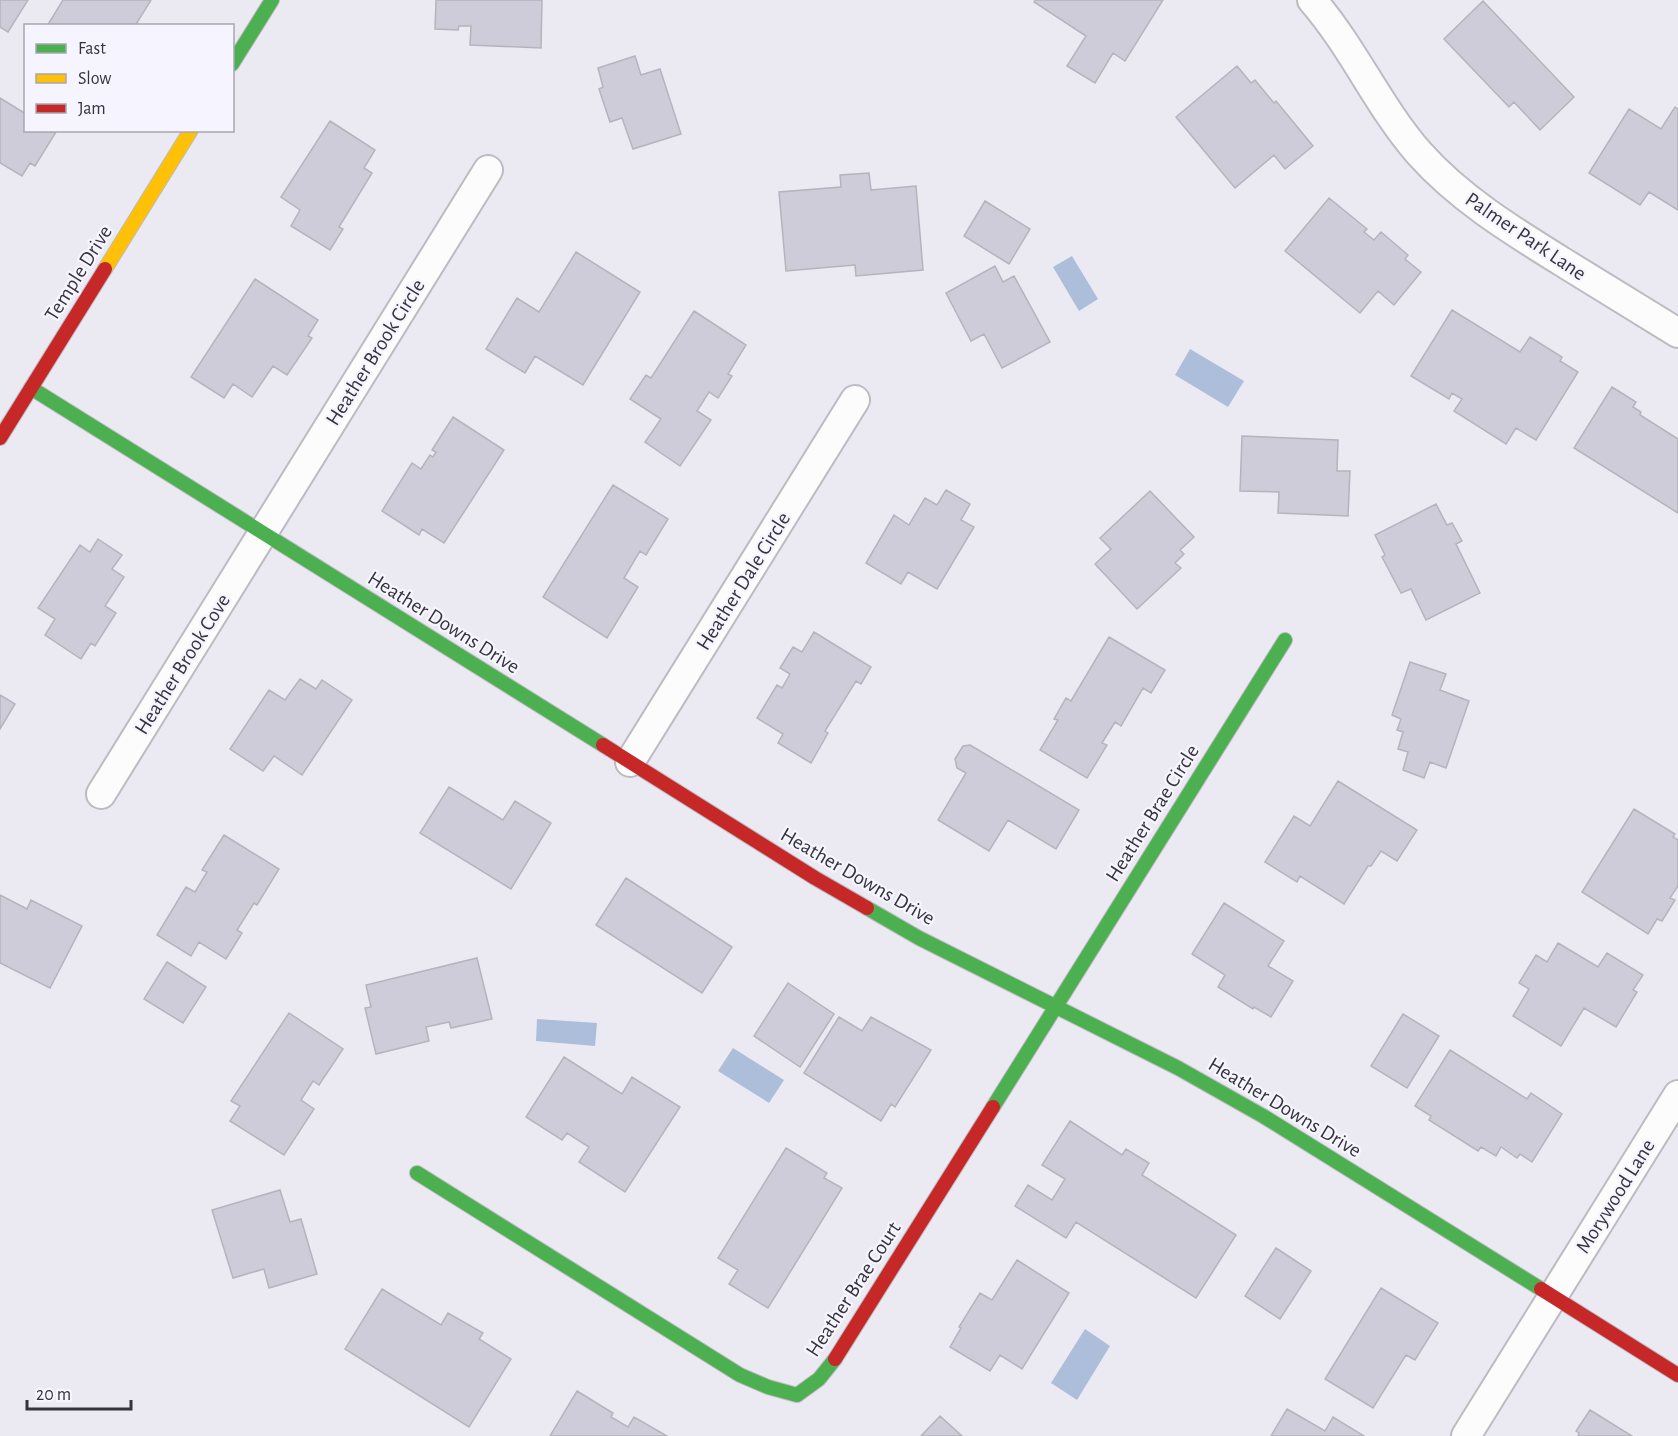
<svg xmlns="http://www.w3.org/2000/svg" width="1678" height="1436" font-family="'Alegreya Sans',sans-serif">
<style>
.water{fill:#adbeda}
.building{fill:#cdccd8;stroke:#b5b4bb;stroke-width:1.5}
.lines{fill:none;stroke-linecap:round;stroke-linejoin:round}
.street-casing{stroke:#bcbbc2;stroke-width:32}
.fast-casing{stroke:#bcbbc2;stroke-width:16}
.slow-casing{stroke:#bcbbc2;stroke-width:16}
.jam-casing{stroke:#bcbbc2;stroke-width:16}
.street{stroke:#fcfcfd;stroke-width:28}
.fast{stroke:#4caf50;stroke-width:14}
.slow{stroke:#ffc107;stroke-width:14}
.jam{stroke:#c62828;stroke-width:14}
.labels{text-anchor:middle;stroke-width:4.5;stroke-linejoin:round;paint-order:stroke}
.street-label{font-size:21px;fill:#34343a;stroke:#f6f4ff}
</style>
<rect width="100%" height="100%" fill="#ebeaf3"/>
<path class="water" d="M1072,256l26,43 -19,12 -26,-44z
M1190,349l54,32 -16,26 -53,-32z
M537,1019l60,4 -2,23 -59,-5z
M733,1048l51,32 -15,23 -51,-32z
M1085,1329l25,17 -33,54 -26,-17z"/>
<path class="building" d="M0,0h28l-20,32 -8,-5z
M63,0h88l-16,26h-88z
M436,0h106l-1,48 -71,-3 1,-19h-12l-1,4 -23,-1z
M1035,0h128l-38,61 -12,-8 -18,30 -28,-17 19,-30 -52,-34z
M1483,1l91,96 -34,33 -26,-28 -5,5 -65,-68z
M635,56l6,19 19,-6 21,65 -48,15 -11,-31 -12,4 -11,-33 4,-2 -5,-19z
M1237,66l14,17 4,-3 19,23 2,-2 37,45 -28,23 -11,-14 -39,33 -59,-71z
M0,98l26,16v16l30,2 -21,34 -5,-3 -8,13 -22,-13z
M1675,107l3,2v101l-29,-18 -9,13 -51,-32 40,-64 32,20z
M330,121l45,29 -11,18 8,5 -33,54 4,2 -13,21 -39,-24 9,-16 -19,-13z
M869,173l2,17 45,-4 7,84 -67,6 -1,-11 -69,6 -7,-79 62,-5 -1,-12z
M1329,198l38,31 -3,3 10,8 7,-8 27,23 -3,4 16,13 -27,33 -16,-14 -18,22 -75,-62z
M985,201l45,28 -21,35 -45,-28z
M576,252l64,40 -57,93 -48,-29 -10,17 -39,-24 31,-51 22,14z
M995,266l8,16 11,-6 36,66 -48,26 -18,-34 -13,7 -25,-48z
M255,279l63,41 -10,16 4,2 -25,37 -14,-9 -21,31 -19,-13 -9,14 -33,-21z
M1452,310l68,42 10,-15 32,20 -2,4 18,11 -42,68 -20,-12 -10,16 -52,-33 8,-12 -10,-6 -3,6 -38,-23z
M694,311l52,34 -18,29 4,2 -14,22 -9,-6 -12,19 14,9 -31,46 -35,-24 16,-23 -31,-20 16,-24 5,3z
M1612,387l24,15 -3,5 8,5 -1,3 38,24v74l-104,-65z
M453,417l51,33 -60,93 -22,-14 -3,6 -37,-24 30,-48 9,6 9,-14 3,2 3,-5 -4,-2z
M1242,436l96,4 -1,31h13l-2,45 -70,-3 1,-21 -39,-1z
M613,485l55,34 -22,36 -6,-4 -16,27 14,9 -31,51 -64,-41z
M946,490l24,14 -9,16 13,7 -37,62 -29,-17 -7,12 -35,-21 28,-48 15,10 16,-27 12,7z
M1150,491l44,46 -14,13 4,4 -9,9 6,5 -44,41 -42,-45 16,-15 -11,-11z
M1436,504l11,21 5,-2 10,18 -6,3 24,49 -54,27 -15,-31 -10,4 -19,-36 3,-2 -10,-20z
M98,539l24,16 -10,14 12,8 -19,29 11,7 -21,33 -4,-3 -10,16 -36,-24 10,-16 -17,-11 42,-63 10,7z
M814,632l57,35 -10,17 -5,-3 -31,50 3,2 -17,30 -33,-20 5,-9 -26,-16 20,-33 5,3 8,-14 -10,-6 13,-21 9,5z
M1109,637l56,33 -14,23 -8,-5 -22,38 -6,-4 -13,21 5,2 -20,33 -47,-28 18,-30 -4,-1 12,-21 5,3z
M1410,662l36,12 -6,16 29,11 -23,67 -16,-6 -6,16 -21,-8 5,-18 -10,-3 5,-17 -6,-2 4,-11 -9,-4z
M300,679l16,10 6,-9 30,20 -50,75 -28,-19 -11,15 -33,-22 39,-59 16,10z
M0,695l15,9 -15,25z
M970,745l109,65 -23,39 -48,-29 -19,31 -51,-31 28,-47 -9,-5 -2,-9 8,-13z
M1338,781l79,49 -20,31 -16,-10 -10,15h-3l-24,38 -44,-28 -3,6 -32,-20 29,-46 16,10z
M449,787l54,33 12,-19 36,22 -40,66 -91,-56z
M1634,809l41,25 -2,3 5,3v46l-8,12 5,2 -13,21 -5,-2 -9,15 -66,-42z
M224,835l55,34 -22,36 -3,-2 -17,27 5,3 -16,26 -27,-17 -8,14 -34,-21 29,-48 9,5 12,-20 -5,-2z
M626,878l106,69 -30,46 -106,-68z
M0,895l27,14 4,-9 51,26 -32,62 -50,-25z
M1224,903l60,38 -16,25 25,15 -22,36 -17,-10 -1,2 -35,-22 7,-12 -33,-21z
M1558,943l40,24 9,-14 36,22 -10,15 4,2 -21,35 -32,-19 -23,38 -48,-30 16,-27 -10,-6 17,-28 11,7z
M477,958l15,61 -41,9 -2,-6 -23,5 3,14 -53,13 -11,-46 6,-1 -5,-22z
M167,962l39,25 -23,36 -39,-24z
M788,983l46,31 -34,53 -46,-31z
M289,1013l54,36 -24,36 -6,-4 -12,19 13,9 -30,46 -54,-34 10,-15 -9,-5z
M1403,1014l36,22 -32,52 -36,-22z
M839,1017l23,14 9,-14 60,33 -36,57 -4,-3 -10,17 -77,-48z
M1450,1050l77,49 4,-6 31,21 -30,48 -12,-8 -3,4 -16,-11 -5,9 -15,-9 -3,4 -49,-31 2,-4 -16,-10z
M564,1057l58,37 10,-17 48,30 -55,85 -46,-30 10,-15 -22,-14 -5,7 -36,-23z
M1070,1121l52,34 4,-6 23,14 -7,12 94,60 -40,63 -120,-76 -10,16 -51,-32 13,-21 24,15 13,-21 -23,-14z
M786,1148l41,25 -3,5 18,10 -74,120 -39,-24 9,-14 -20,-12z
M280,1190l10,32 11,-3 16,55 -48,14 -5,-19 -31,9 -21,-68z
M1276,1248l35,23 -31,48 -35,-23z
M1017,1260l52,33 -47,76 -22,-14 -10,16 -40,-24 11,-19 -2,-1 21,-34 12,7z
M1381,1288l57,35 -23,37 -9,-5 -33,53 -48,-29z
M382,1289l59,36 7,-12 35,20 -4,6 32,20 -42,68 -124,-78z
M577,1391l36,22 -2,4 17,10 6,-10 33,19h-117z
M1287,1409l38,22 8,-14 31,19h-93z
M1590,1410l42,26h-54l1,-3 -3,-2z
M940,1416l22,20h-41z"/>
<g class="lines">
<g class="street-casing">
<path id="street" d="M1312,0c41,47 66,106 107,153 40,45 92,77 142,108 39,24 78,48 117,72
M630,762l225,-362
M101,794l387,-624
M1466,1436l212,-341"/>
</g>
<g class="fast-casing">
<path id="fast" d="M232,64l40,-64
M31,388l572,357
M867,908l52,30 259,130 85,48 278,173
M993,1107l292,-467
M417,1173l323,202 28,12 29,8 22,-16 16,-20"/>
</g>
<g class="slow-casing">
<path id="slow" d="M105,269l86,-139"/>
</g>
<g class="jam-casing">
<path id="jam" d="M0,438l105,-169
M603,745l212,133 52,30
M1541,1289l137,86
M835,1359l158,-252"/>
</g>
<use href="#street" class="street"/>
<use href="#fast" class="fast"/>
<use href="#slow" class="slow"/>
<use href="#jam" class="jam"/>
</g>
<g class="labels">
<g class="street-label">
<text transform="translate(1526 236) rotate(34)" y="7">Palmer Park Lane</text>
<text transform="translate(78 273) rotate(-58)" y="7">Temple Drive</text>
<text transform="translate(375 352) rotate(-58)" y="7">Heather Brook Circle</text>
<text transform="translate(743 581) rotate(-58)" y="7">Heather Dale Circle</text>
<text transform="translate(444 622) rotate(32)" y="7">Heather Downs Drive</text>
<text transform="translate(182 664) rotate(-58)" y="7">Heather Brook Cove</text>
<text transform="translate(1152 813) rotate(-58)" y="7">Heather Brae Circle</text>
<text transform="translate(858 876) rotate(30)" y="7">Heather Downs Drive</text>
<text transform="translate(1285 1107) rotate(31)" y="7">Heather Downs Drive</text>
<text transform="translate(1615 1196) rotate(-58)" y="7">Morywood Lane</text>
<text transform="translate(853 1289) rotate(-57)" y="7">Heather Brae Court</text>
</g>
</g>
<rect x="24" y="24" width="210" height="108" fill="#f6f4ff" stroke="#a8a7b0" stroke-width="1.5"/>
<rect x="36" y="44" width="30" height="9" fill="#4caf50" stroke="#a8a7b0" stroke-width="1.5"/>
<text x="78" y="54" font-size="18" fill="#34343a">Fast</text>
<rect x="36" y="74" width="30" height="9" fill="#ffc107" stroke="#a8a7b0" stroke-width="1.5"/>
<text x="78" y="84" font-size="18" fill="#34343a">Slow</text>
<rect x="36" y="104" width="30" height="9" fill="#c62828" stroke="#a8a7b0" stroke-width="1.5"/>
<text x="78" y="114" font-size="18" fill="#34343a">Jam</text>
<path d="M27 1400v9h104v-9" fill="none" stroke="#34343a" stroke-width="3"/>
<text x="36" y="1400" font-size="18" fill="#34343a" stroke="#f6f4ff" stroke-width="4.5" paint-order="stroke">20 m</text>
</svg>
